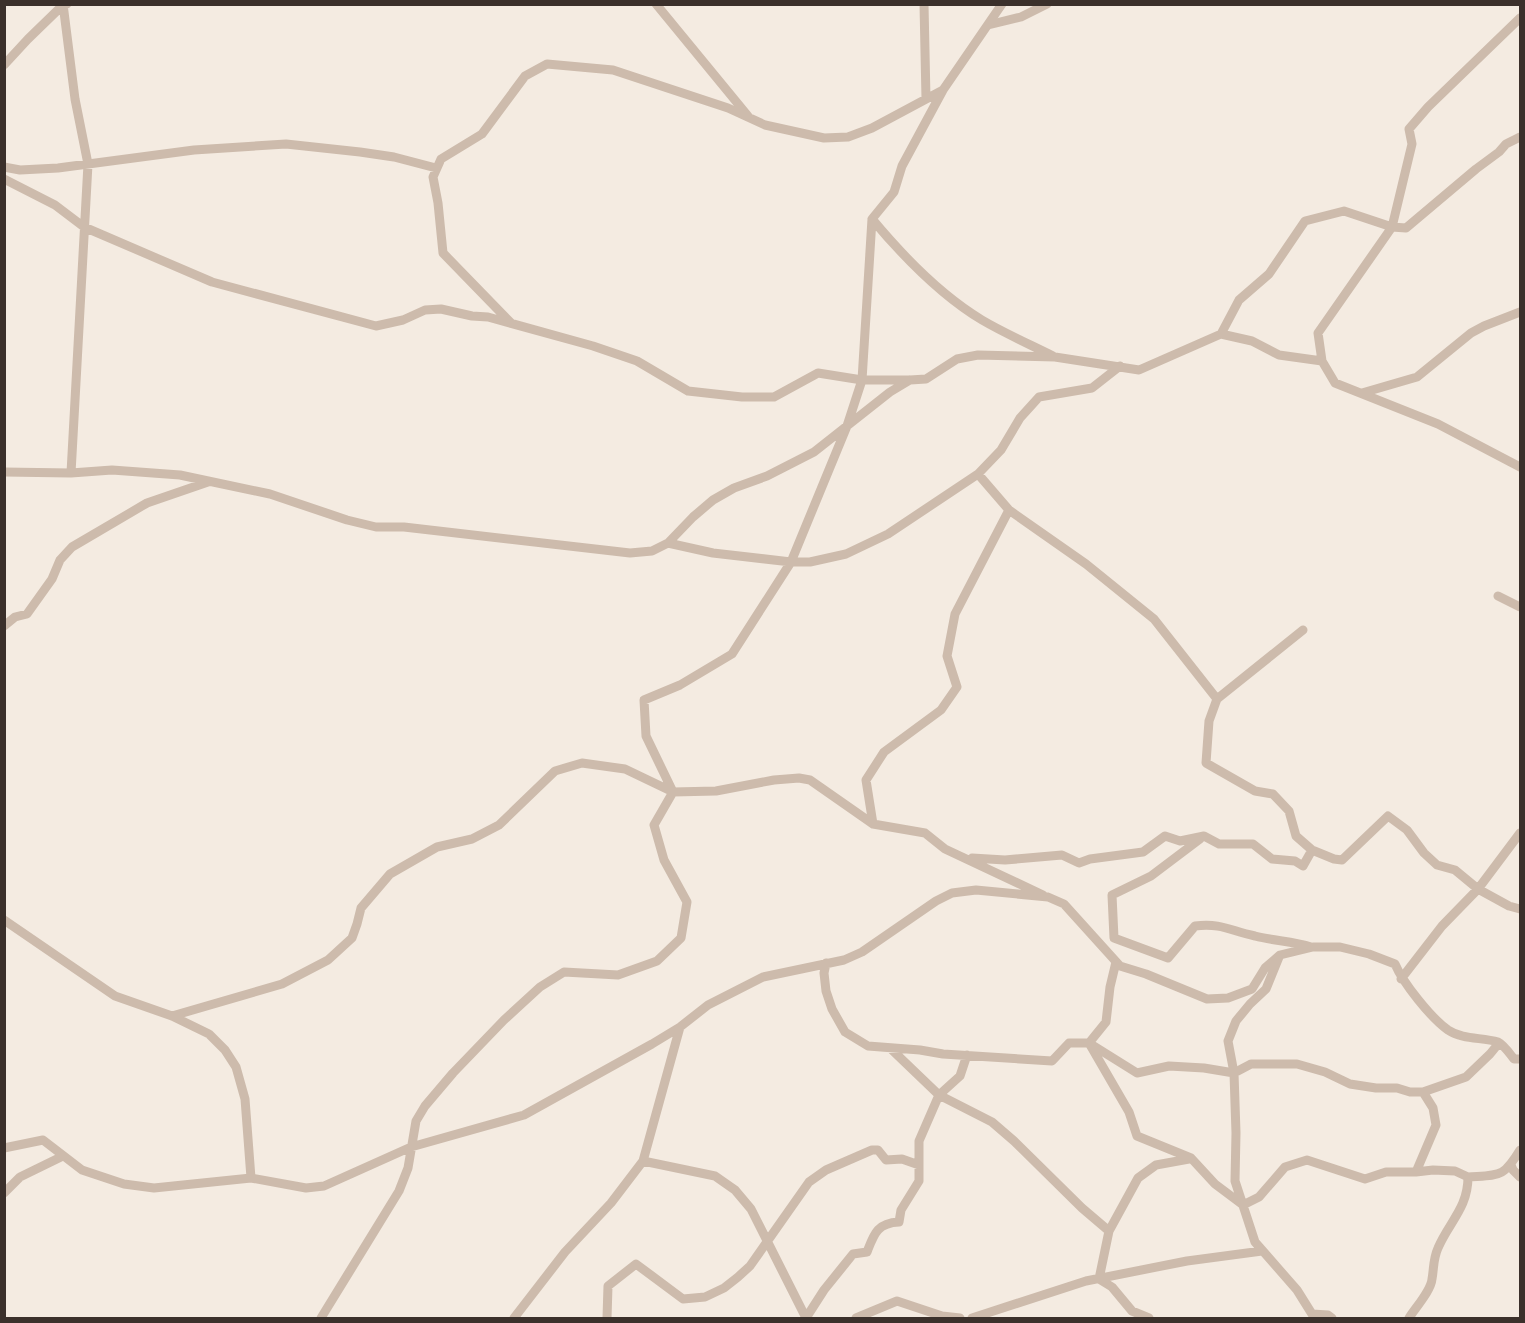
<svg xmlns="http://www.w3.org/2000/svg" width="1525" height="1323" font-family="'Varela Round',sans-serif">
<style>
.lines{fill:none;stroke-linecap:round;stroke-linejoin:round}
.minor{stroke:#cdbbac;stroke-width:9}
</style>
<rect width="100%" height="100%" fill="#f4ebe1"/>
<g class="lines">
<path class="minor" d="M63,4l12,95 13,65 -17,309
M656,4l92,112
M924,4l2,95
M1002,4l-59,86 -41,76 -8,26 -22,27c30,36 70,77 110,101 22,13 47,24 71,36
M1520,18l-92,89 -19,22 3,15 -20,83 -74,106 4,28 13,22 103,41 82,43
M988,25l33,-8 26,-13
M4,65l24,-26 35,-34 4,-1
M4,167l16,3 38,-2 136,-18 92,-6 74,8 34,5 42,11
M4,179l51,26 29,22 128,55 164,44 27,-6 22,-10 16,-1 31,7 16,1 105,29 44,15 51,30 54,6h32l44,-24 44,7h47
M511,323l-68,-70 -5,-50 -5,-26 8,-18 41,-25 43,-58 22,-12 66,6 115,38 37,17 59,13 24,-1 24,-9 71,-38
M1221,334l18,-34 30,-26 36,-53 39,-10 48,16 14,1 70,-59 23,-17 7,-8 14,-7
M1362,393l55,-16 54,-44 13,-7 36,-14
M4,472l67,1 41,-3 68,5 90,19 77,26 29,7h28l226,26 22,-2 16,-8 25,-26 20,-17 21,-12 33,-12 47,-24 76,-60 20,-12 16,-1 31,-20 21,-4 77,2 84,13 82,-36 31,7 27,14 43,6
M1009,510l77,54 68,55 63,80
M668,543l45,10 78,9h19l36,-8 42,-20 90,-60 23,-24 19,-32 19,-21 53,-9 28,-22
M1498,596l22,11
M4,626l11,-9 12,-3 25,-35 8,-19 12,-13 75,-44 61,-21
M1303,630l-86,69 -8,22 -3,42 49,28 18,3 16,17 7,25 16,14
M673,792l-27,-56 -2,-36 36,-15 52,-31 59,-92 56,-136 15,-46 10,-161
M873,824l-7,-44 18,-28 57,-42 16,-23 -10,-31 8,-42 54,-104 -31,-36
M1200,839l-49,37 -39,19 2,43 54,20 27,-32c28,-3 35,5 60,10 19,5 38,5 56,11
M972,858l33,2 57,-5 17,8 11,-4 53,-7 22,-16 15,5 24,-5 15,8h34l19,15 23,2 8,5 9,-16 22,9 8,1 46,-44 19,14 17,23 13,12 18,5 23,19 31,17 11,3
M4,920l111,76 57,20 37,18 16,16 11,17 9,32 6,79
M1279,957l-13,32 -16,15 -14,17 -8,20 6,32 2,60 -1,48 20,61 42,48 15,24 16,1 4,3
M1116,962l-6,25 -4,35 -17,21 40,69 8,24 54,22 24,26 28,21
M826,963l-2,10 2,18 6,18 13,23 23,14 52,4 23,4 109,7 17,-18h20l48,30 32,-7 35,2 30,5 17,-9h46l28,8 25,12 26,4h21l13,4h13l43,-15 24,-23 9,-11
M1401,979l41,-53 36,-37 42,-56
M172,1016l110,-32 46,-24 24,-22 5,-14 4,-16 29,-34 47,-27 35,-8 27,-14 56,-54 27,-8 43,6 48,23 43,-1 58,-11 25,-2 11,2 63,44 52,9 20,16 98,46
M890,1048l49,47 53,27 22,19 68,67 27,23
M4,1148l39,-8 39,30 42,14 30,4 97,-10 55,10 18,-2 87,-39 113,-32 128,-71 28,-17 28,-22 55,-28 81,-17 18,-8 74,-51 16,-8 24,-3 72,7 16,7 56,62 26,8 61,25 21,-1 24,-9 13,-21 15,-13 33,-8h27l29,7 26,10c8,19 36,54 53,66 15,10 34,7 50,12 6,3 12,12 16,17h6
M643,1161l72,15 20,14 16,19 55,109
M1511,1165l2,5 7,7
M1416,1172l20,-47 -3,-17 -10,-16
M4,1193l16,-16 43,-21
M1243,1205l16,-8 26,-30 22,-7 58,19 21,-7h30l17,-2 22,1 13,6
M1099,1279l10,-48 29,-53 18,-13 33,-6
M1099,1279l13,8 20,24 17,7
M321,1318l78,-127 9,-23 8,-47 9,-15 28,-33 51,-53 36,-33 24,-15 54,3 39,-14 24,-23 6,-36 -23,-42 -10,-35 19,-33
M514,1318l51,-66 46,-49 32,-42 37,-134
M607,1318l1,-32 28,-22 47,35 22,-2 19,-9 14,-11 12,-11 59,-84 17,-12 46,-20h6l8,10 16,-1 17,6
M806,1318l18,-28 29,-36 14,-2c7,-18 10,-29 32,-30l2,-12 18,-29v-40l20,-46 21,-19 7,-21
M856,1318l41,-17 45,15 18,2
M972,1318l114,-37 101,-20 75,-10
M1409,1318c6,-10 22,-27 23,-39 2,-11 1,-20 6,-31 11,-26 30,-40 30,-71 32,-2 35,1 52,-27"/>
</g>
<rect width="1525" height="1323" fill="none" stroke="#3b302b" stroke-width="12"/>
</svg>
